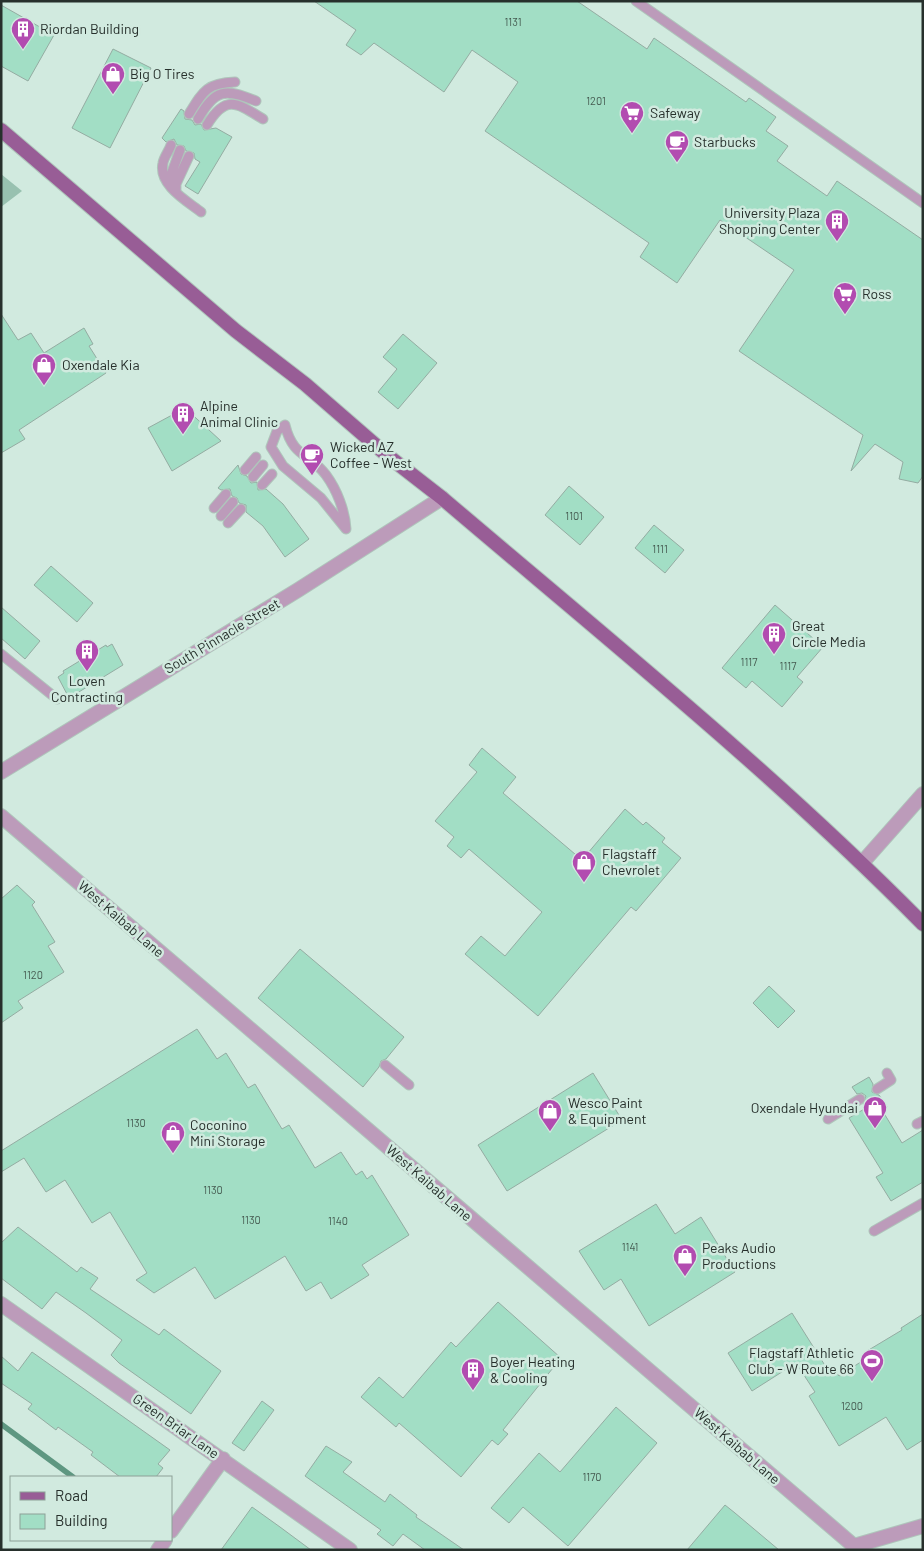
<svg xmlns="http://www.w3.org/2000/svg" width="924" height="1551" font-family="Barlow,sans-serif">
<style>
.green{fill:#98c1b0}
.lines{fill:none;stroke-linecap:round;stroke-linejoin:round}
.stream{stroke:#5e9781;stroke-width:5.5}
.building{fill:#a2dec5;stroke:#94aca2}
.service-casing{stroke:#afc5bb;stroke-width:11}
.minor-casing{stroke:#afc5bb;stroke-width:16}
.tertiary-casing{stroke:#afc5bb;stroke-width:16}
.primary-casing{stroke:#afc5bb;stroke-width:16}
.service{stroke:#bc9bba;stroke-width:9}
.minor{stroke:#bc9bba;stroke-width:14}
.tertiary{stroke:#bc9bba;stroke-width:14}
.primary{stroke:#985d96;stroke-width:14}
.labels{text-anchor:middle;stroke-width:5;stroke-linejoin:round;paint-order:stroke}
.number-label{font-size:11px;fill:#465c52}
.poi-label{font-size:14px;fill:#27302c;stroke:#d1eadf;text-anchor:start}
.street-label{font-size:14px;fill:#27302c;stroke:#d1eadf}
</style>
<rect width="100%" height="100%" fill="#d1eadf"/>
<path class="green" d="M1,174l21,17 -21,16z"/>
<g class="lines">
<path class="stream" d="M1,1424l72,53"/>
</g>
<path class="building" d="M314,1h263l70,48 7,-11 92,64 3,-4 27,19 -10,14 22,15 -11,15 50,35 10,-15 86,59v236l-5,7 -19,-4 4,-17 -28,-18 -24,27 12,-36 -124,-84 55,-81 -74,-50 -43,63 -37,-26 9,-14 -164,-112 33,-49 -46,-32 -28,42 -70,-49 -13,12 -15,-10 10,-15z
M1,5l53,30 -26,46 -27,-15z
M113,49l38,19 -41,80 -38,-20z
M181,109l3,2 1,8 7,1 3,5 6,-1 3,6 12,-2 16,9 -34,57 -13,-8 15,-24 -5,-3 -1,-6 -8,-2 -2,-5 -7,-1 -3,-6 -8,3 -4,-4z
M1,314l17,26 13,-7 13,20 40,-25 9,16 -4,2 17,27 -87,57 6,9 -24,14z
M403,334l34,29 -39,46 -20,-17 19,-23 -14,-12z
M185,408l36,33 -49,30 -24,-43z
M238,465l3,9 6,2 4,7 6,-1 1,8 8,-1 17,15 26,35 -24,18 -22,-31 -17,-14v-7l-7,-2 -2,-5 -5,-2 -2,-7 -9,1 -3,-2z
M569,486l35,31 -24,28 -35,-30z
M654,525l30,25 -19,23 -30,-25z
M51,566l42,37 -16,19 -43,-37z
M775,605l48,42 -26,30 6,5 -21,25 -30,-26 -6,7 -24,-20z
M1,607l39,34 -15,18 -24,-21z
M112,644l11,21 -54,33 -11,-21 6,-4 -1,-2 43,-26 1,2z
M482,748l34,29 -13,16 79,67 43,-51 18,16 3,-3 19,16 -3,4 19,16 -45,53 -5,-4 -93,109 -73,-62 16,-18 24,20 37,-44 -73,-63 -8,9 -14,-12 7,-9 -19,-16 42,-49 -8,-7z
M17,885l18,17 -3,3 23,37 -7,4 16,26 -46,29 5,7 -22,15v-124z
M300,949l104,88 -18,22 -5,2 -2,6 -16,20 -105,-89z
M769,986l26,25 -17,17 -25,-25z
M197,1029l20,30 9,-6 22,35 7,-4 27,45 7,-4 26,43 26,-16 15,23 6,-4 5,8 5,-4 37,60 -47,30 7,10 -38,24 -10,-17 -15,9 -21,-35 -70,43 -20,-32 -41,26 -18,-13 11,-7 -37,-61 -18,11 -27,-43 -19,12 -22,-34 -23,14v-21z
M593,1073l29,47 -115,71 -29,-46z
M869,1077l4,7 -1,8 7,3 8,12 -5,3 20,33 21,-13v52l-32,19 -15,-24 7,-4 -34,-55 17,-10 -3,-4 3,-8 -4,-3 -5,1 -5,-7z
M656,1204l19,30 26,-17 34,55 -86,54 -28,-47 -17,11 -25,-39z
M18,1227l59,45 4,-5 17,11 -8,11 69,46 5,-6 57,42 -30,43 -72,-51 -8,-8 11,-15 -36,-27 -30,-21 -14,17 -41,-31v-35z
M498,1302l63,56 -58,72 5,4 -10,11 -6,-5 -31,37 -62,-54 -3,4 -35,-30 18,-20 24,21 48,-56 5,5z
M792,1313l39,62 5,-3 3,4 31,-20 -3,-5 35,-21 -1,-2 22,-14v126l-16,10 -21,-33 -47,29 -30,-50 6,-4 -19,-29 -44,28 -24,-38z
M32,1352l138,98 -12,14 5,4 -7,9h-36l-29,-22 2,-3 -35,-25 -2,3 -21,-16 -7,-5 4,-5 -31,-21v-27l17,15z
M262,1401l12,9 -30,41 -12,-8z
M616,1407l41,36 -89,103 -45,-39 -14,16 -18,-15 48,-55 21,19z
M326,1446l26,16 -9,10 42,30 5,-8 27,21 -1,2 48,33h-39l-22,-16 -10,12 -16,-12 4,-4 -76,-54z
M725,1505l10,8 44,37h-92z
M252,1507l28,20 31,23h-90z"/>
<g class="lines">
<g class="service-casing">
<path id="service" d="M636,1l287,202
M189,114c14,-23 18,-31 46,-32
M198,119c17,-30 27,-31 58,-18
M207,125c19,-31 30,-22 56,-6
M171,145c-2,6 -7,12 -8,18 -5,22 24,38 38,49
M168,183l12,-33
M176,191v-7l13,-28
M285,425c8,33 25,28 41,50 11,15 19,36 20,54l-25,-31 -38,-32 -12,-19 6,-16z
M245,470l11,-13
M253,477l10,-12
M262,485l10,-11
M214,508l12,-14
M221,516l12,-14
M228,523l13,-14
M1,654l56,45
M385,1065l24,20
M877,1089l14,-9 -4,-7
M828,1119l32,-20
M917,1124l6,-3
M874,1231l49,-28"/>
</g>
<g class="minor-casing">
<path id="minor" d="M1,772l297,-182 144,-92
M1,816l853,730 1,4
M1,1304l349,246
M171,1531l52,-72
M854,1546l69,-20
M158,1550l7,-10"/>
</g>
<g class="tertiary-casing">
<path id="tertiary" d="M862,863l61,-69"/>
</g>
<g class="primary-casing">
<path id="primary" d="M1,130l235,201 69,53 83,72 54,42c162,138 331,274 481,426"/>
</g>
<use href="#service" class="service"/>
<use href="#minor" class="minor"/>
<use href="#tertiary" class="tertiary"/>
<use href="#primary" class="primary"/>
</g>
<defs>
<g id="building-pin" transform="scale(1.25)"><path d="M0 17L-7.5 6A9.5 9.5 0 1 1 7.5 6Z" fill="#b24cb0" stroke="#d1eadf"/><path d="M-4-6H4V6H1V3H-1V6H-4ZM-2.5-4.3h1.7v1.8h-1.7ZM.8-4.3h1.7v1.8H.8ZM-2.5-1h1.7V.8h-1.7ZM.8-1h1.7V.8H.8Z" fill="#fff"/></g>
<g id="shop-pin" transform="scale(1.25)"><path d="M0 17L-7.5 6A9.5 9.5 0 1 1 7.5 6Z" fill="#b24cb0" stroke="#d1eadf"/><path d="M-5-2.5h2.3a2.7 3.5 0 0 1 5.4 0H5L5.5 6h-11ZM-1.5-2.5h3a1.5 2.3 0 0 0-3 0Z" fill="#fff"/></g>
<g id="supermarket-pin" transform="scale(1.25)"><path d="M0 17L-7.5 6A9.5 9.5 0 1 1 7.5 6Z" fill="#b24cb0" stroke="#d1eadf"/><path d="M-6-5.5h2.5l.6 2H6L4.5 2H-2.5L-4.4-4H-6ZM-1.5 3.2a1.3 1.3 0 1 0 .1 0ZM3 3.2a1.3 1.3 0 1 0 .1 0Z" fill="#fff"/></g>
<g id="cafe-pin" transform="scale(1.25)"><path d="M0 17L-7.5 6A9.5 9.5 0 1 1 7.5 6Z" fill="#b24cb0" stroke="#d1eadf"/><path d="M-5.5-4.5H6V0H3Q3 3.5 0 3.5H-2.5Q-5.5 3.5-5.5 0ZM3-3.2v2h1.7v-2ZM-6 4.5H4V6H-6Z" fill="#fff"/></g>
<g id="stadium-pin" transform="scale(1.25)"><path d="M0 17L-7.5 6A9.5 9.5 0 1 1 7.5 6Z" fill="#b24cb0" stroke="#d1eadf"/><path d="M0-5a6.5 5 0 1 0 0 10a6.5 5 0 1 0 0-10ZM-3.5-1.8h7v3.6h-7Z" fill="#fff"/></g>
</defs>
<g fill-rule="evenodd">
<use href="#building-pin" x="23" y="29"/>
<use href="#shop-pin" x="113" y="74"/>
<use href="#supermarket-pin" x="632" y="113"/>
<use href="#cafe-pin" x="677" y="142"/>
<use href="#building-pin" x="837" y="221"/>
<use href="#supermarket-pin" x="845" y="294"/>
<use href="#shop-pin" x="44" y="365"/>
<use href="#building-pin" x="183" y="414"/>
<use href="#cafe-pin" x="312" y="455"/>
<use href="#building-pin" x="774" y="634"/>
<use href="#building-pin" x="87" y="651"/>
<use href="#shop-pin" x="584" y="862"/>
<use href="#shop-pin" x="875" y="1108"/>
<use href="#shop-pin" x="550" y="1111"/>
<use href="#shop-pin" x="173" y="1133"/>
<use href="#shop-pin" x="685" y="1256"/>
<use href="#stadium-pin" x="872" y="1361"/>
<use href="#building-pin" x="473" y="1370"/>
</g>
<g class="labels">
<g class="number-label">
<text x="513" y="26">1131</text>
<text x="596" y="105">1201</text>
<text x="574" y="520">1101</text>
<text x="660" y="553">1111</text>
<text x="749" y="666">1117</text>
<text x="788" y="670">1117</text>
<text x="33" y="979">1120</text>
<text x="136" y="1127">1130</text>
<text x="213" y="1194">1130</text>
<text x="251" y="1224">1130</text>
<text x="338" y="1225">1140</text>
<text x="630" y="1251">1141</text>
<text x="852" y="1410">1200</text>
<text x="592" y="1481">1170</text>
</g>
<g class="poi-label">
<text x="40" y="34">Riordan Building</text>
<text x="130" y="79">Big O Tires</text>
<text x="650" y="118">Safeway</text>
<text x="694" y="147">Starbucks</text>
<text x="820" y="218" text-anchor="end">University Plaza<tspan x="820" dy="16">Shopping Center</tspan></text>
<text x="862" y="299">Ross</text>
<text x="62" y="370">Oxendale Kia</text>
<text x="200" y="411">Alpine<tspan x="200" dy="16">Animal Clinic</tspan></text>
<text x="330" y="452">Wicked AZ<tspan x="330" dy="16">Coffee - West</tspan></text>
<text x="792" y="631">Great<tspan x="792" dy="16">Circle Media</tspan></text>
<text x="87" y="686" text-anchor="middle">Loven<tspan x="87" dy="16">Contracting</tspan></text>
<text x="602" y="859">Flagstaff<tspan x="602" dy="16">Chevrolet</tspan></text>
<text x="568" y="1108">Wesco Paint<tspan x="568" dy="16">&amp; Equipment</tspan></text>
<text x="858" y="1113" text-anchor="end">Oxendale Hyundai</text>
<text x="190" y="1130">Coconino<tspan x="190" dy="16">Mini Storage</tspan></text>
<text x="702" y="1253">Peaks Audio<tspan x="702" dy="16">Productions</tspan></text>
<text x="854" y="1358" text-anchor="end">Flagstaff Athletic<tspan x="854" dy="16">Club - W Route 66</tspan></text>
<text x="490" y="1367">Boyer Heating<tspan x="490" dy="16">&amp; Cooling</tspan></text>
</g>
<g class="street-label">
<text transform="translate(222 636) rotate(-31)" y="5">South Pinnacle Street</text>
<text transform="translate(121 919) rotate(41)" y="5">West Kaibab Lane</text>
<text transform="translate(429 1183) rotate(41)" y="5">West Kaibab Lane</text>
<text transform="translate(176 1426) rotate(35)" y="5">Green Briar Lane</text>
<text transform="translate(737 1446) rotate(41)" y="5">West Kaibab Lane</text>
</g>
</g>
<rect width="924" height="1551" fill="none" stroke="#27302c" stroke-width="5"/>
<rect x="10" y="1476" width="162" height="65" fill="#d1eadf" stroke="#8da097"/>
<rect x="20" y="1492" width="25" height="8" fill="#985d96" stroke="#8da097"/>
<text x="55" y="1501" font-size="15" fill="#27302c">Road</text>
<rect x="20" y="1514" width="25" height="15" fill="#a2dec5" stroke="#8da097"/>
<text x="55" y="1526" font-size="15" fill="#27302c">Building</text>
</svg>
